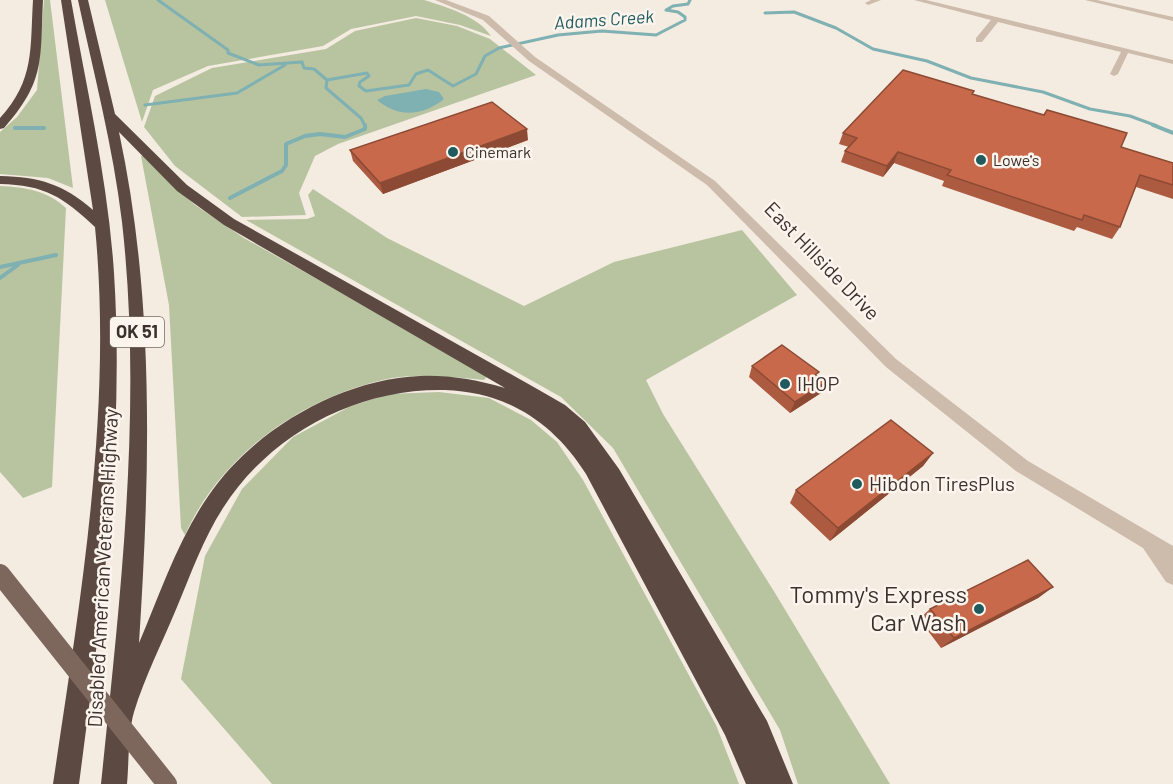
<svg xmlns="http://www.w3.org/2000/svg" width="1173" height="784" font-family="Barlow,sans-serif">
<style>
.green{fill:#b8c4a0}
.water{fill:#7fb0b2}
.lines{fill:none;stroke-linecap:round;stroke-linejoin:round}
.stream-far1{stroke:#7fb0b2;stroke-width:3}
.stream{stroke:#7fb0b2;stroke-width:4}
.minor{fill:#cdbbac;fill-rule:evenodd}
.tertiary{fill:#cdbbac;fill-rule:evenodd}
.motorway{fill:#5c4a42;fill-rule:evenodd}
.primary-bridge{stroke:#7d675c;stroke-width:20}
.wall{fill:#ac5a40}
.shaded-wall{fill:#8c4a34}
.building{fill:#c8694b;stroke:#8c4a34;stroke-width:1.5}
.poi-dot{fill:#1f5a5e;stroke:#fbf5ee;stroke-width:2}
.labels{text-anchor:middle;stroke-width:5;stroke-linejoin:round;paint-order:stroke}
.far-poi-label{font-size:16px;fill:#3b302b;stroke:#fbf5ee;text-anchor:start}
.far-water-label{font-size:18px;font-style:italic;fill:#1f5a5e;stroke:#fbf5ee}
.shield{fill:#fbf5ee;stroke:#756b66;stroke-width:1.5}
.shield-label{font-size:18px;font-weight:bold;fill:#3b302b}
.street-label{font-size:20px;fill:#3b302b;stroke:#fbf5ee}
.poi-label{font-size:20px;fill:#3b302b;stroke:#fbf5ee;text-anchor:start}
.near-poi-label{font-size:24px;fill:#3b302b;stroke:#fbf5ee;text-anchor:end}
</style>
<rect width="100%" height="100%" fill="#f4ebe1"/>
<path class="green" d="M44,0h6l23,188 -25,-10 -48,-4v-42l17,-15 20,-27z
M105,0h319c22,7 54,16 67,36l-31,-11 -44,-9 -65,13 -28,17 -115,20 -55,24 -11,32z
M416,18l41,8 33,13 46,36 -198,69 -23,12 -16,37 7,22 -64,2 -67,-51 -31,-39 11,-31 57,-28 114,-19 29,-18z
M145,155l25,28 25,22 49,33 244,137 -4,5c-31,-3 -61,-7 -92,-2 -86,17 -171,75 -207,157l-4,-7 -12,-223 -28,-149z
M0,186c25,1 48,5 66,22l-14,279 -29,11 -23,-26z
M313,189l74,49 137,68 90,-44 128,-32 55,65 -151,85 17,34 112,179 115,191h-92l-18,-54 -167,-282 -52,-51 -315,-177 61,-1 8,-3 -7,-21z
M439,392l50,6 42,22 26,22 26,38 133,245 23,59h-467l-91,-105 24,-123 37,-67 51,-52 56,-30 38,-13z"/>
<path class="water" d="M426,89l13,3 5,7c-21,17 -46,19 -67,1l8,-4z"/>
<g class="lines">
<path class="stream-far1" d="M158,0l70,50v3l31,12 43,-3 2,6 10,1 13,11
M765,13l29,-1 42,16 37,21 54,12 44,17 72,14 47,17 40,7 27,10
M145,105l92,-12 48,-28
M365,126l-4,-8 -35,-30 1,-8 40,-7 2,3 -9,6 -1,4 7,5 43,-6 7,-11 12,-4 25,16 23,-12 9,-18 14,-8 59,-13 44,-4 54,4 29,-15v-3l-7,-5 -12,-2 7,-4 15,-2 2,-4"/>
<path class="stream" d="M1153,125l20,8
M15,128h29
M230,198l52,-27 4,-6v-21l19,-8 15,-2 25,3 20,-8v-4
M0,267l56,-12
M0,278l18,-13"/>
<path class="minor" d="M871,0h10l-13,5 -3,-2z
M914,0h12l247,60v4l-45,-11 -10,21 -4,2 -4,-2 11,-22 -123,-30 -16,20h-6v-4l15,-18z
M1085,0h12l76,17v4z"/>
<path class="tertiary" d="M435,0h11l43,16 46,41 180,124 181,178 132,102 145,85v39l-7,-3 -23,-34 -127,-77 -130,-104 -179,-182 -178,-124 -46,-41z"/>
<path class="motorway" d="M33,0h10c-3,59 3,81 -39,128l-4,1v-11c35,-38 30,-70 33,-118z
M61,0h10c16,91 37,181 43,273 11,171 -13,342 -35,511h-26c27,-183 60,-372 42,-557 -32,-30 -50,-42 -95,-43v-8c40,1 63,8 93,34z
M78,0h10l27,114 72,71 47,34 305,171 26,15 20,17 34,47 148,252 26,63h-47l-21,-49 -139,-261c-33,-52 -80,-82 -141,-84 -88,-2 -175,44 -222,118 -20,31 -32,66 -46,99 -14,34 -32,69 -43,105 -6,20 -5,51 -7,72h-26c19,-185 42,-376 21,-562 -9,-76 -28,-147 -44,-222zM119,132l58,59 47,34 281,163c-28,-8 -55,-13 -85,-12 -79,3 -167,54 -211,119 -31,44 -49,99 -70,148 11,-171 16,-343 -20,-511z"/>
<path class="primary-bridge" d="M0,574l167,210"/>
</g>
<path class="wall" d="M973,95l148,52 52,16v36l-37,-12 -16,40 -8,12 -35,-12 -3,4 -132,-45 2,-5 -50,-18 -11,14 -42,-15 4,-11 4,-4 -10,-3 4,-11z
M528,140l-145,54 -30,-33 -3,-11z
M752,366l74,16 -5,11 -31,20 -41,-36z
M933,453l-10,13 -93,75 -40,-38 6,-13z
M1053,587l-15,11 -97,50 -22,-29 11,-10z"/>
<path class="shaded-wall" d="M527,129l1,11 -145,54 -3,-11z
M898,152l-4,11 -11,14 4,-11z
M826,382l-5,11 -31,20 5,-11z
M933,453l-10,13 -93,75 8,-13z
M1053,587l-15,11 -97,50 13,-10z"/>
<path class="building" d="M903,70l71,21 -2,3 72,21 3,-5 80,23 -6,14 52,16v22l-33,-10 -20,52 -36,-12 -2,5 -135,-45 4,-5 -53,-18 -11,14 -42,-15 12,-13 -14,-5z
M492,102l35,27 -147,54 -30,-33z
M782,345l37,27 -4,3 11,7 -31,20 -43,-36z
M891,420l42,33 -95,75 -42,-38z
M1028,560l25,27 -99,51 -24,-29z"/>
<g class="poi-dot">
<circle cx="453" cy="152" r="6"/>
<circle cx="981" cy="160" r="6"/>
<circle cx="785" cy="384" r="6"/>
<circle cx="857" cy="484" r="6"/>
<circle cx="979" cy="609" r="6"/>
</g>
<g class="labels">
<g class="far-poi-label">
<text x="465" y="158">Cinemark</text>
<text x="993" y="166">Lowe's</text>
</g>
<g class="far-water-label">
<text transform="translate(604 20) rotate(-4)" y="6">Adams Creek</text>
</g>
<rect class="shield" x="110" y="317" width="54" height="30" rx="4.5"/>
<g class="shield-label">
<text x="137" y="338">OK 51</text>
</g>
<g class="street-label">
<text transform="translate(822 261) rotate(46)" y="7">East Hillside Drive</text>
<text transform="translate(103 568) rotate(-87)" y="7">Disabled American Veterans Highway</text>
</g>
<g class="poi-label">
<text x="797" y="391">IHOP</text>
<text x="869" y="491">Hibdon TiresPlus</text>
</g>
<g class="near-poi-label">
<text x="967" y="603">Tommy's Express<tspan x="967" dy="28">Car Wash</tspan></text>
</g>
</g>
</svg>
